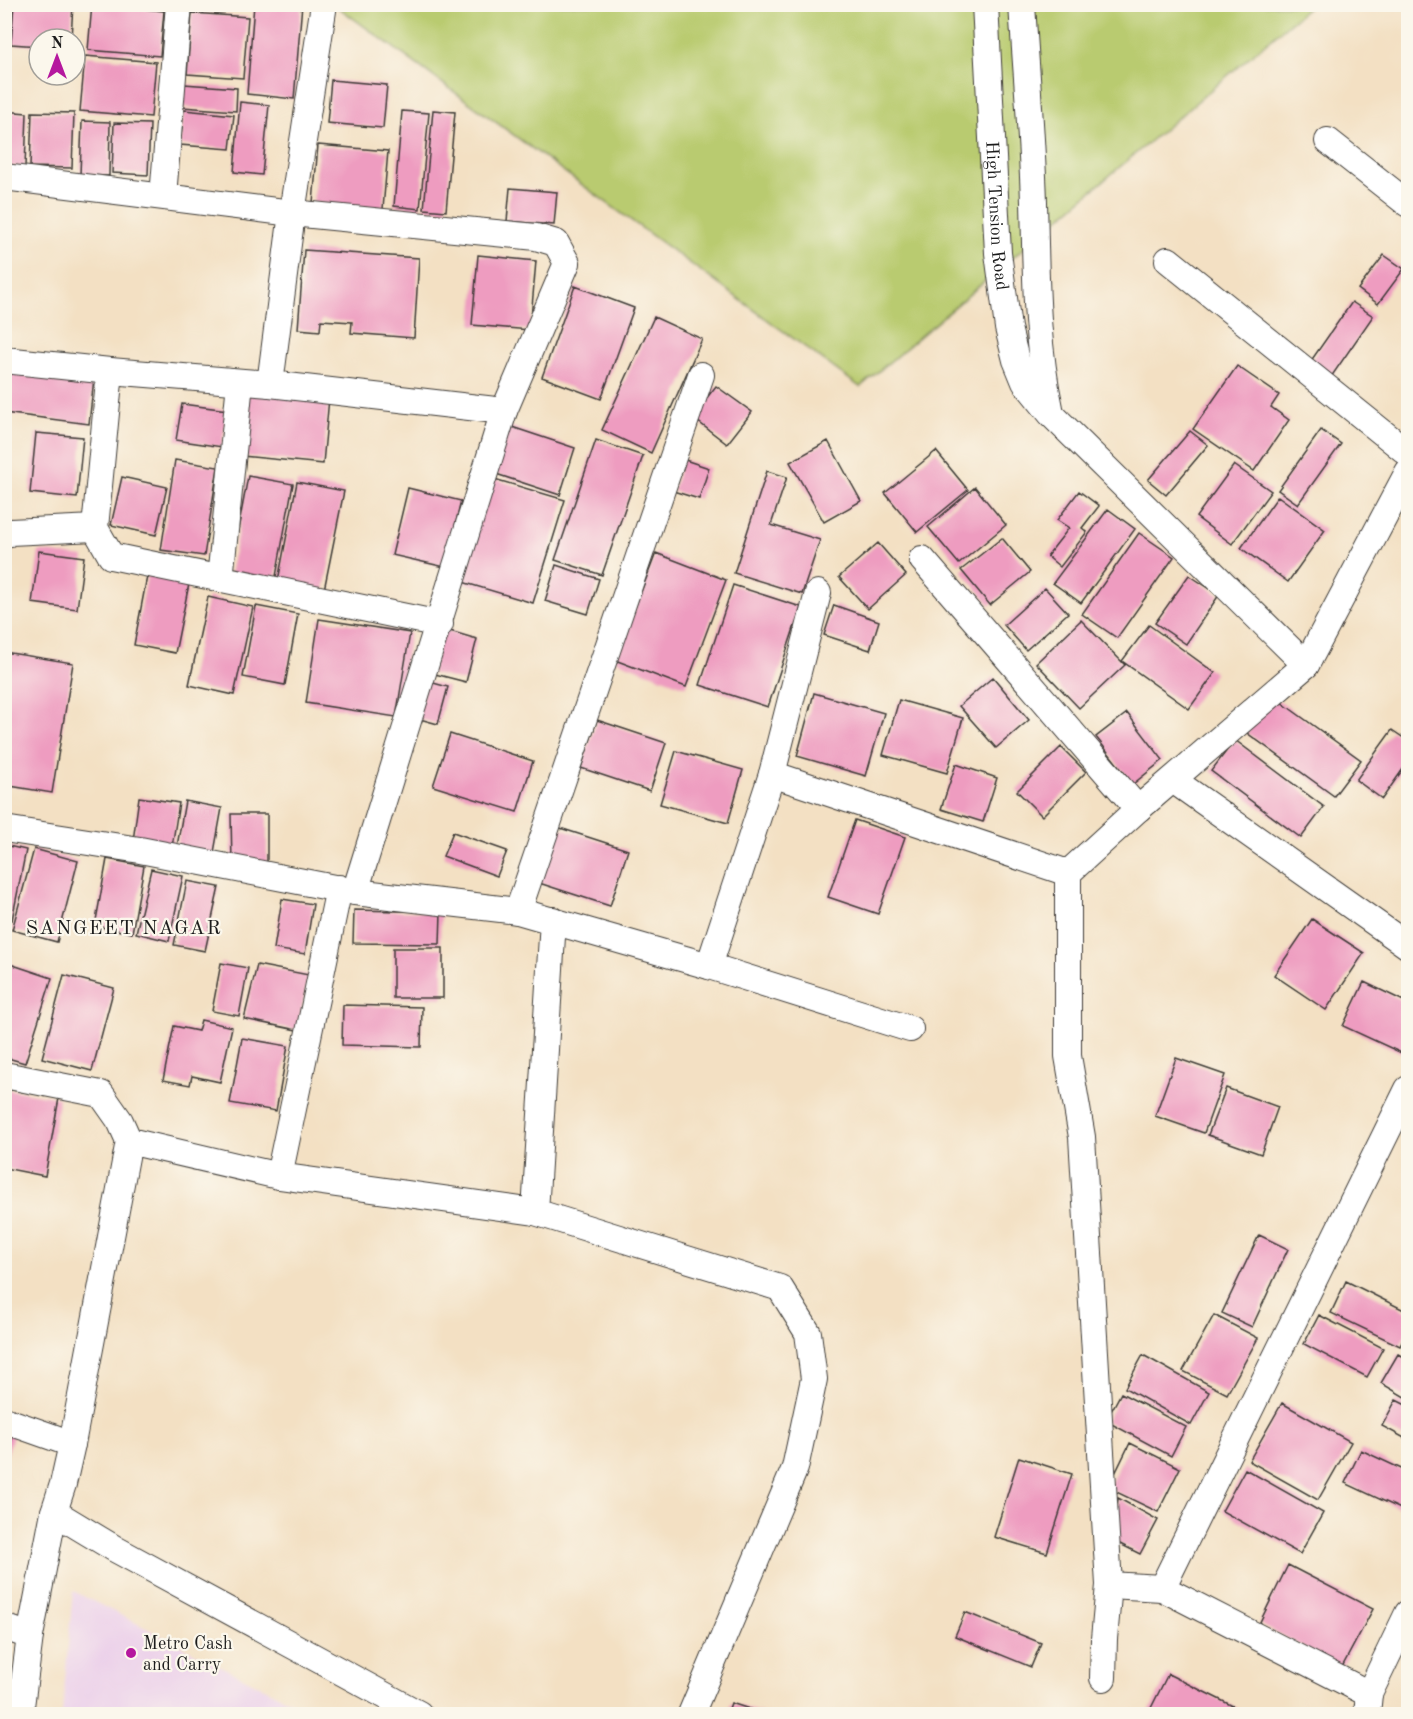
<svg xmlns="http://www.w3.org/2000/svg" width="1413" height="1719" font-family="'Old Standard TT',serif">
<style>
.built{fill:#ecd1ea}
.green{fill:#b9cb6f;stroke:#6a7446;stroke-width:1.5}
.building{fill:#ee9cc0}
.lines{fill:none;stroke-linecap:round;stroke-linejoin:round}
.minor-casing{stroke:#3c3935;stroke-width:28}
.minor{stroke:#fff;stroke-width:26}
.poi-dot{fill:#b5179e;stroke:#fbf7ec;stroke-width:2}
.labels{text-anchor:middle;stroke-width:4.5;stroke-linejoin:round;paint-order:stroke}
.street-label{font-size:18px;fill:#1c1c1c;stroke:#fbf7ec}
.poi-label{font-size:18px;fill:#1c1c1c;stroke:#fbf7ec;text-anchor:start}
.neighbourhood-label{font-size:20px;letter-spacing:1.5px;fill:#1c1c1c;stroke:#fbf7ec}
</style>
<rect width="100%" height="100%" fill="#fbf7ec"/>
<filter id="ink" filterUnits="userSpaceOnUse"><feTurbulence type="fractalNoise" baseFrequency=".0167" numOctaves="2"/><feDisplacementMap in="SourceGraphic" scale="12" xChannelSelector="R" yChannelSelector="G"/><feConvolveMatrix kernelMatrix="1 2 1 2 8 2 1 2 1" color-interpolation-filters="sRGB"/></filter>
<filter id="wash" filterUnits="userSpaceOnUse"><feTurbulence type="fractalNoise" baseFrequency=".008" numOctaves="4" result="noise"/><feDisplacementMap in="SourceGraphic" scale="24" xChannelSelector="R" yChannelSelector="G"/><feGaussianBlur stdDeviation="1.35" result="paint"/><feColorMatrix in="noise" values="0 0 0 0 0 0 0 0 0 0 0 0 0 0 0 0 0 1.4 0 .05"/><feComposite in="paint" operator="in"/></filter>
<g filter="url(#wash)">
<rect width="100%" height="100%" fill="#f3e0c3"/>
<path class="built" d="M73,1591l242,123h-253z"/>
<path class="green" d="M335,5h976l-451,382z"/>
<g id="blocks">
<path class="building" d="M14,4h59l-2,35h-32v7l-28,-2z
M92,4l72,7 -4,45 -72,-6z
M254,4h48l-8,95 -47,-5z
M192,13l56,4 -5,61 -56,-4z
M85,56l71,6 -5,55 -71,-6z
M331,80l56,5 -4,43 -56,-5z
M184,84l53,4 -1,23 -54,-4z
M240,102l29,3 -7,70 -28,-3z
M184,110l50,5 -4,34 -50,-4z
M433,110l22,2 -9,99 -22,-2z
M4,111l23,2 -2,54 -21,-1z
M402,111l27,2 -9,96 -26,-3z
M32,112l42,1 -2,55 -42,-1z
M82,121l28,1 -1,54 -29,-1z
M114,123l36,1 -2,51 -36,-2z
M318,145l70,6 -5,58 -70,-6z
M510,188l47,4 -3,33 -47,-4z
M304,250l115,8 -5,80 -63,-5 1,-11 -31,-2 -1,11 -22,-2z
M478,255l58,6 -6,69 -58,-5z
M1384,255l20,14 -26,35 -20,-15z
M575,286l59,22 -33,91 -59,-22z
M1352,302l21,14 -44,64 -21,-15z
M654,317l48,22 -51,114 -49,-23z
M5,366l89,12 -5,46 -85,-11z
M1237,366l42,29 -8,12 18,13 -35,51 -61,-42z
M716,386l36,26 -25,32 -35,-27z
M248,390l81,8 -6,66 -81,-8z
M182,404l45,6 -5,37 -46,-7z
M506,425l69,23 -15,47 -70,-23z
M1321,430l20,14 -43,60 -20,-14z
M1190,431l18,14 -42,50 -18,-15z
M36,433l47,4 -6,61 -47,-5z
M596,440l47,16 -41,119 -47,-15z
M828,441l33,60 -37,21 -34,-60z
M936,451l32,39 -51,42 -32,-39z
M682,459l27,9 -10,31 -26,-8z
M175,460l43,7 -14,89 -43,-6z
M1234,465l37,26 -39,53 -36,-27z
M767,471l20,6 -16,48 49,15 -18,54 -68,-21z
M248,476l45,8 -18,98 -45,-8z
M122,477l45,10 -11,48 -45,-10z
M491,478l74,22 -32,103 -74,-22z
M297,482l47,9 -21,104 -46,-9z
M975,487l31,38 -47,39 -31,-37z
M408,488l53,13 -16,66 -53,-12z
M1079,491l20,15 -17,22 5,4 -27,35 -13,-11 22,-28 -12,-8z
M1278,496l47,34 -37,52 -47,-34z
M1108,509l27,20 -54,74 -28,-20z
M1139,533l35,24 -57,81 -35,-24z
M1002,538l28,34 -40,33 -29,-35z
M878,543l28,32 -38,34 -29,-32z
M39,551l45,6 -7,52 -45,-6z
M656,553l70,27 -40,107 -71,-27z
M556,565l43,14 -11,35 -43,-13z
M148,571l42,8 -15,74 -41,-8z
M1189,575l30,20 -33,49 -31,-21z
M733,585l68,22 -33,100 -68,-22z
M1045,588l23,25 -42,37 -22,-25z
M208,597l45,10 -19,88 -45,-10z
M834,605l45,16 -9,29 -46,-15z
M256,606l42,8 -13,71 -42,-8z
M319,619l91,14 -14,84 -90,-14z
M1081,620l44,45 -46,43 -43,-45z
M1149,625l66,48 -26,36 -67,-48z
M443,629l34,10 -11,43 -35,-9z
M4,652l69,11 -21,130 -48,-8z
M993,677l36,43 -33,28 -37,-42z
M426,681l22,6 -10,37 -22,-6z
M814,693l70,20 -18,63 -69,-20z
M1274,697l87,63 -27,36 -87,-63z
M899,700l64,18 -16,55 -64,-18z
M1127,713l36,47 -30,24 -37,-47z
M597,720l69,23 -16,48 -69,-23z
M1392,730l16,11v21l-26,37 -26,-19z
M450,734l83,27 -16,51 -84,-26z
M1235,740l89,67 -23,31 -90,-67z
M1061,747l25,25 -44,44 -25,-25z
M676,751l67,19 -15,53 -68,-19z
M956,764l41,14 -14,44 -42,-13z
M139,797l40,6 -7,44 -39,-6z
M185,801l37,7 -9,50 -37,-6z
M231,814h36v51h-35z
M855,820l50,17 -27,77 -50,-17z
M557,827l71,23 -18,56 -71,-23z
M453,832l54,19 -10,25 -54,-20z
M4,845l22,5 -14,70 -8,-2z
M34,849l44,12 -21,81 -45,-12z
M107,859l37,7 -12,67 -37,-7z
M151,869l32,7 -14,65 -33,-8z
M187,881l32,6 -14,64 -31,-6z
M282,899l31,5 -8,50 -31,-5z
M354,910l87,2 -1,32 -87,-1z
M1312,919l52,34 -38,57 -52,-35z
M393,948h50v50h-50z
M7,963l45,15 -27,85 -21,-6v-84z
M221,963l27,5 -9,48 -27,-5z
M257,965l52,10 -12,55 -53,-11z
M64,975l50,13 -22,83 -50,-13z
M1364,982l44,21v53l-65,-30z
M343,1005l79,2 -1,40 -79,-2z
M201,1020l31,7 -12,55 -28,-6 -2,9 -27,-5 11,-54 24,5z
M242,1038l46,8 -12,65 -46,-8z
M1176,1058l49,17 -21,58 -49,-17z
M1226,1088l52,19 -17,47 -53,-19z
M6,1089l53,9 -14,78 -41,-8v-69z
M1259,1235l29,14 -36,78 -30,-14z
M1346,1281l62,31v18l-8,16 -69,-33z
M1214,1315l44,23 -31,56 -44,-23z
M1319,1315l64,33 -16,29 -63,-33z
M1398,1354l10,6v39l-27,-16z
M1143,1355l66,37 -18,33 -66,-37z
M1121,1393l65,34 -15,29 -65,-35z
M1396,1400l12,6v34l-26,-14z
M1282,1403l69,39 -33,58 -69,-39z
M4,1427l11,3 -10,31h-1z
M1130,1443l50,25 -22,44 -50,-24z
M1361,1450l47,22v31l-3,8 -60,-28z
M1019,1457l53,17 -25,79 -53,-16z
M1245,1469l78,44 -23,41 -78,-43z
M1118,1498l40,22 -18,34 -26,-13z
M1288,1565l85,44 -31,58 -83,-43z
M965,1612l76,31 -10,24 -76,-31z
M1168,1674l81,40h-101z
M731,1703l34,11h-38z"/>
</g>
</g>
<g filter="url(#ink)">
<use href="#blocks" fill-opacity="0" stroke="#3c3935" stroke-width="1.5"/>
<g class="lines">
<g class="minor-casing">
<g id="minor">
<path id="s1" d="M985,4l13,249 10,75 8,32 9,22 26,32 255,251"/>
<path d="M1022,4c4,66 10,132 12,198 2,69 1,138 16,206"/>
<path d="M1328,141l80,63"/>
<path d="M4,177l288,36 244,24 20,6 11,20 -63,148 -234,-27 -160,-13 -106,-11"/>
<path d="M163,196l16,-192"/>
<path d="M1168,260l240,193"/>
<path d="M110,371l-15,157 16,28 329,68"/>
<path d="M270,384l22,-171 32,-209"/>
<path d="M4,536l6,-4 85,-4"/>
<path d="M922,559l216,250"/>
<path d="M220,579l20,-196"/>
<path d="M772,774l46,-181"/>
<path d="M1173,780l235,166"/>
<path d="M4,829l136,21 215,42 163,19 191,55 201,63"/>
<path d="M355,892l149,-481"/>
<path d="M518,911l183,-536"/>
<path d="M709,966l63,-192 296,99"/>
<path d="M4,1075l97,19 19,27 9,20"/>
<path d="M279,1176l60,-288"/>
<path d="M535,1212l18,-292"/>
<path d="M4,1420l68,24"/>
<path d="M1109,1585l53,3 207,106"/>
<path d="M1162,1588l246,-499"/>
<path d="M4,1627l26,9"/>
<path d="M1103,1678l1,-39 5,-54 -27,-448 -14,-81v-183l70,-64 168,-144 102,-193"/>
<path d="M20,1714l10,-78 24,-124"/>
<path d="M419,1714l-302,-164 -63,-38 9,-28 9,-40 57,-303 150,35 256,36 245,76 28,45 6,46 -19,89 -104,246"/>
<path d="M1367,1714l2,-20 39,-81"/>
</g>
</g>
<use href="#minor" class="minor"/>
</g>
</g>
<circle class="poi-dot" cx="131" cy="1653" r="6"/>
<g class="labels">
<g class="street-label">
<text dy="6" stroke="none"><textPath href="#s1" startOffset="212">High Tension Road</textPath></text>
</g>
<g class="poi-label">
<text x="143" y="1649">Metro Cash<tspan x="143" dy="21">and Carry</tspan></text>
</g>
<g class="neighbourhood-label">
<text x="124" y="934">SANGEET NAGAR</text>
</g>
</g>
<rect width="1413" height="1719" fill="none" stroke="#fbf7ec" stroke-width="24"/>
<g transform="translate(57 57)"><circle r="28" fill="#fbf7ec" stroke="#a29f99" stroke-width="1.5"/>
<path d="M0-4.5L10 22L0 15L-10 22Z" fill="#b5179e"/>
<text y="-9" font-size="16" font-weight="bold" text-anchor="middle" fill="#1c1c1c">N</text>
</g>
</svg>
